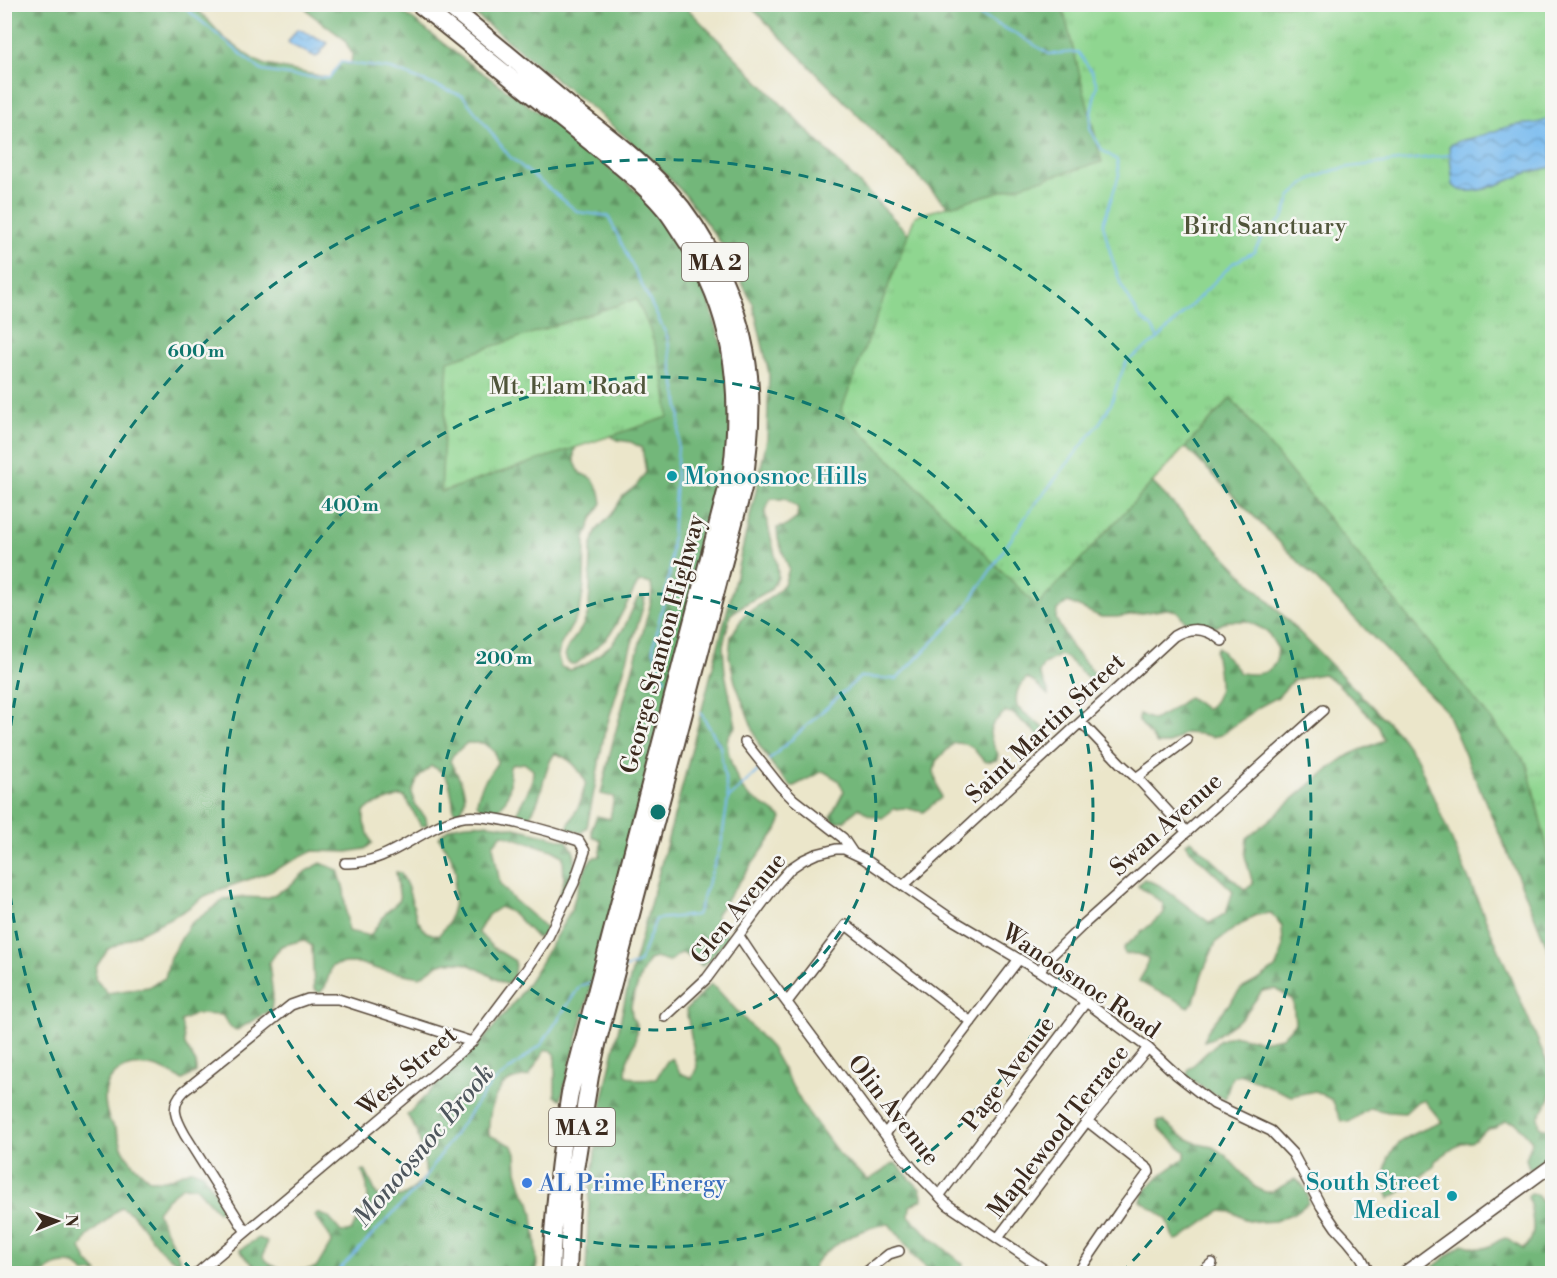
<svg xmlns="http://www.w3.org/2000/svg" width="1557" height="1278" font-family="'Libre Bodoni',serif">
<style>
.forest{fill:url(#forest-firs);stroke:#57704c;stroke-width:1.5}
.park{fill:url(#park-tufts);stroke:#658057;stroke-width:1.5}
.water{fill:url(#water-waves);stroke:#5a7386;stroke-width:1.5}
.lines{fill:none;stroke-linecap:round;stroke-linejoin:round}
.stream{stroke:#7abcef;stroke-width:2}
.street-casing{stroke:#554638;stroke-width:12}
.secondary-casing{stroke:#554638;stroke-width:15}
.highway-casing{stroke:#554638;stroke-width:20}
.street{stroke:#fff;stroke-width:9}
.secondary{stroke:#fff;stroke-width:12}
.highway{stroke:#fff;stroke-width:16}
.ring{fill:none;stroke:#0f766e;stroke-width:3;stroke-dasharray:10 8}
.culture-dot{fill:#0f9aa8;stroke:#f6f6f2;stroke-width:2}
.shop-dot{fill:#3f7fe0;stroke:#f6f6f2;stroke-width:2}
.labels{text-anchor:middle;stroke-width:5;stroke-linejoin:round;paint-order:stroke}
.shield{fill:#f6f6f2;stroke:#73675e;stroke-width:1.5}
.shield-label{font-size:22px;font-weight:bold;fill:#3b2a1e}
.park-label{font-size:24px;fill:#50553a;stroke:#f6f6f2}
.culture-label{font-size:24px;fill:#0d838f;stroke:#f6f6f2;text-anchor:start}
.street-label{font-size:24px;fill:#3b2a1e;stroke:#f6f6f2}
.shop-label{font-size:24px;fill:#366cbe;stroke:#f6f6f2;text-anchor:start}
.water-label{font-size:26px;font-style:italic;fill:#4e565d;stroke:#f6f6f2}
.centre{fill:#0f766e;stroke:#f6f6f2;stroke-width:3}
.ring-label{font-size:18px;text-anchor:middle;font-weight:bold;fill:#0f766e;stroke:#f6f6f2;stroke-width:5;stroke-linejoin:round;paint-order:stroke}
</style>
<defs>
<pattern id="forest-firs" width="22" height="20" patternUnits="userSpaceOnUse" patternTransform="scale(1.5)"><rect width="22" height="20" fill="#73b77a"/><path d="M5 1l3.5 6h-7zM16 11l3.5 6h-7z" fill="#609563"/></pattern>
<pattern id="park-tufts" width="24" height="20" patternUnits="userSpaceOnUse" patternTransform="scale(1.5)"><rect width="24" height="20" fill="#8fd690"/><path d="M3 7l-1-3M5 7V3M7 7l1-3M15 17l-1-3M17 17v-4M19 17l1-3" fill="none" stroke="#7cb87c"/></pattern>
<pattern id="water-waves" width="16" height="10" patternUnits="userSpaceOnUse" patternTransform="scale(1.5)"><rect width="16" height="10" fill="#7abcef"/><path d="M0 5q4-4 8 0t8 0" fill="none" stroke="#6599c1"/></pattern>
</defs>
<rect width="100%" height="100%" fill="#f6f6f2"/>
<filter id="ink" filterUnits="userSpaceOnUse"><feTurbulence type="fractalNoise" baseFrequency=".0167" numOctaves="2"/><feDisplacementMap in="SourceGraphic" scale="12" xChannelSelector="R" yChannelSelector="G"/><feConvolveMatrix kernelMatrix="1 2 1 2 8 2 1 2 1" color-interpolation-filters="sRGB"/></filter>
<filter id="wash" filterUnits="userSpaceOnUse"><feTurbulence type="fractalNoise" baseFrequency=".008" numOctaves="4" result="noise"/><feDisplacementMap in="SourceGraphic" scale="24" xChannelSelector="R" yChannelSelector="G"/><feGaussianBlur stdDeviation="1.35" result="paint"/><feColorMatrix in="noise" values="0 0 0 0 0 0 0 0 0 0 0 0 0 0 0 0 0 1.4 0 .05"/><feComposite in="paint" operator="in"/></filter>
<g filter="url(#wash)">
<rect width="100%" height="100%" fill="#ebe6ca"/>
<path class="forest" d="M5,5h185l13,10 20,22 30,22 13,6 63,13 12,-16 10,2 1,-10 -8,-15 -32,-24 -9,-10h91l73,57 94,66 72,60 27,27 27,40 23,49 12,43 8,47v41l-10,67 -159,597 -6,-3v-42l-5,-4h-5l-16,26c-6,1 -15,2 -20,5 -17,9 -21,36 -20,54l24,11 3,8 1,17 6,20 7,11 3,13 3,29 1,29h-274l-17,-15 -6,-8 18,-12 9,3 -4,16c3,3 7,7 11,9 12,6 31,5 43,1l14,-24 -2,-8 -14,-19 2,-3 11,4 14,16 9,-2 17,-30 -1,-16 -5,-14 3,-1 12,25c28,6 31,0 49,-19 -2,-19 -7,-46 -19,-61l56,-58 21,-18 33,-40 20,-30 34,-59 9,-28 8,-19 5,-5 7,-2 1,-16 -9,-4v-8l5,-12 13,3 4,-22 -13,-3 11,-49 38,-139 2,-15 -1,-7 -7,-2 -6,1 -24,45 -9,12 -29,24h-5l-4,-3 -2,-6 4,-10 12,-16 7,-15 2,-23 1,-43 5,-17 16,-17 11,-18 14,-11 9,-13 -4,-24 -11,-6 -14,-2 -10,-7 -29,5 -4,15v7l6,13 13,6 7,13 2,11 -10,16 -7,20 -1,47 -3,19 -4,12 -17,29 -2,11 3,10 9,3 15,-5 27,-21 12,-16 13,-29 4,-2 4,1 -2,9 -39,128 -9,51 -8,41 -6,6 -14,-5 13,-25 6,-21c-9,-16 -14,-22 -31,-29 -15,21 -10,47 -29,67l-8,-4v-6l14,-27 1,-13 -9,-7 -13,2c-4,7 0,12 -1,19 -1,12 -5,19 -13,27l-16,-3 -4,-4c1,-16 11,-28 20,-41l-2,-11 -12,-9h-16l-14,12 -3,6c8,15 23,36 9,52l-5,-2c-3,-19 -2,-38 -23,-45l-13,12 -6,14 3,13 11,13 1,7 -6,1 -16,-29 -5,-1 -29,10 -7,6v11l8,20 -7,6 -18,3 -34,-1 -43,21 -43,15 -22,9 -21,15 -76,38 -12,18 -1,12 13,14 40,-6 17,-9 5,-21 20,-33 9,-6 26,-19 15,-2 27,1 20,-10 19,-17 15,-8 17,7 6,20 4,41 22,5 16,-23 14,-13 -4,-28 5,1 7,15 9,31 9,13 12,4 10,-12 6,-21v-17l2,-14 -6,-18 -11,-16c18,-31 100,-4 128,3 4,5 8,12 8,18 1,14 -12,39 -17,52h-3l9,-31 -1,-24 -11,-6 -50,-16 -9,11 7,39 13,15 32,28v7l-8,4 -23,-24 -14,-7 -12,8 -10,17 14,15 23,14 -1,16 -8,7c-22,-10 -41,-29 -66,-20 -7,3 -14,9 -20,13l-43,-8 -18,-6h-14l-13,3 -7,21 -5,6 -6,-4 -2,-43 -9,-6 -22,6 -12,17 4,33 -2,14 -34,20 -6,-2 -9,-13 -27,-1 -14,7 4,24 11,18v9l-13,8c-9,-4 -19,-11 -29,-13 -36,-7 -57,13 -46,49 1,6 7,10 9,16 3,5 3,12 6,17 6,13 17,22 27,31h16l26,-11 11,4 18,29 1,8 -4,2 -22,-25 -13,-1 -17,14 -9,12c7,18 18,33 24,51 -24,-8 -31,-31 -48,-48 -3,-3 -8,-5 -12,-8l-34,30 -6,11 6,13 11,12h-14c-8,-13 -29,-11 -39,0h-40z
M463,5h221l714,728 19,26 133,310c6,23 1,30 -12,48l2,10 12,3v25l-18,12 -5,1 -3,-9 6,-18 -16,-18 -11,-2 -10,7 -7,1 -17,13 -10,1 -26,18 -1,5 -27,22 -18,11c-8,-21 -5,-45 14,-59 10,-7 27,-13 39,-18l-18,-22 -6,1 -13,12 -17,-1 -18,-4 -21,14 -8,-1 -9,-21 -17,-9 -24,5 -51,-22 -8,3 -7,22 -14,-6 -24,-17 1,-6 31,-29 14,-6 28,6 21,-4 13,-14 -2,-23 -17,-11 -14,2 -20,27 -29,20 -9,3 1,-4 3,-7 33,-41 19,-10 16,-12 7,-18 -1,-23 -11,-13 -15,2 -21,13 -19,14 -14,32 -8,28 -6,5c-15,-11 -34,-15 -49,-26l7,-12 2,-11 -11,-4h-13l-1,-6 41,-35 -1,-10 -25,-17 6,-7 15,6 51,38 16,-10 7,-22 -44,-42 -3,-6 5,-3 54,50 8,-6 -8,-28 2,-18c34,-26 65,-59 102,-83 11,-6 24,-9 35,-15l-6,-15 -41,-42 -14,-9 -12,2 -19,5 -14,16 -19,10 -38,28 -9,2 -10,-3 -17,-1 -17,11h-11l-18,-23v-7l14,6 12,-6 24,-17 17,12c20,-11 12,-39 9,-58l3,-4 22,26c12,2 28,3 35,-10 2,-4 2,-10 3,-14l-11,-18 -20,-10h-20l-11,6 -24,-2 -8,-5 -7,-9 -10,-2 -50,8h-16l-33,-15 -11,8 -1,9 16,29 23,26 2,6 -5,2 -24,-23 -8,-4 -16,9 -5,9 9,18v4l-13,-12 -8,-5c-10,9 -12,16 -10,29l33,26v5l-9,-1 -29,-24 -7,-1c-18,15 -19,21 -7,42l-1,6 -11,2c-16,-12 -7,-18 -32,-19l-18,18 -2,11 7,26 -18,14 -18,-4 -11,1 -12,9 -13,-3 -10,-7 -14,12 -11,3 -3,-7 13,-25 -6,-11 -15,-9 -31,16 -16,-17 -17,-25 -24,-63 -6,-26 2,-20 13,-21 30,-20 10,-11 5,-15 -11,-30 -1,-11 9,-2 11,-8 1,-10 -12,-9h-16l-5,14 12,50 1,14 -8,13 -28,16 -12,9 -7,31 2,27 11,53c-2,3 -7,7 -8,11 -4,12 10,49 19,57 11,10 25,14 35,25l-5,11 -61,84 2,13 10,10 -17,21 -9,8 -12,-10 -9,-3 -13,9 -12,-4 -7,2 -8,15 -10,30 1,11 5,10 -2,16 -8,19 -1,14 12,5 18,-1 11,-18 5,-3 8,15 12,5 5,-11 -11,-57 25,-26 5,4 55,60 33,59 38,51 26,22c10,-5 17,-12 27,-17l25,26 3,10 -13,7 -1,10 20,20 34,28 -1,9h-34l1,-3 -17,-15 -2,-6 -21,-25c-6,1 -13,2 -19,4 -16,5 -58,27 -58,45h-226l3,-75 13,-95 26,-117 54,-199 49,-191 25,-105 11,-52 2,-66 -16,-69 -32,-61 -35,-47 -28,-30 -59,-52z
M749,5h662l141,162v792l-24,-59 -82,-189z
M1157,1121h6l19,15 16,8 15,3 12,8 30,32 10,5h7l23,-13c9,5 14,14 13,24l-12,9 -21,9 -17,1 -13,-3 -13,-7 -12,-1 -40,28 -5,1 -3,-5 -5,-16 -26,-18c3,-17 30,-33 44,-43v-6l-26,-24z
M1531,1193l5,1 16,20v59h-125l1,-2 35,-27c6,2 14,5 21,4 9,-1 14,-10 23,-10l8,6 8,5c17,-11 8,-37 5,-53z"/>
<path class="park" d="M1062,5h490v863l-25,-104 -296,-366 -194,208 -196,-195 74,-195 187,-54z
M636,299c20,40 30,74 32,118l-227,75 7,-131z"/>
<path class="water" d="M297,29h2l29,14 -10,13 -2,1 -25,-12 -3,-3z
M1548,119h4v48c-9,2 -18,4 -28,7 -15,6 -58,28 -71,11l-4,-39c9,-7 17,-6 27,-9 13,-3 26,-10 40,-12 10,-2 23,0 32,-6z"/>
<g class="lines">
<path class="stream" d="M180,4l82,67 32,5 35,2 12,-16 50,7 72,27 47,61 68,55 30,4 59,120 13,78 -10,158 -17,77 12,31
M958,4l62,32 29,18 29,-2 14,20 5,13 -6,28 -1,16 12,21 15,10 2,15 -16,49 8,31 10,30 20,34 11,8 6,12
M769,760l91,-83 37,2 67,-69 65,-98 70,-88 12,-20 6,-19 9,-23 32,-23 75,-76 21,-11 8,-14 21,-20 8,-22 18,-16 26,-10 15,-3 99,-12
M729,798l31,-29
M625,968l14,-5 17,-44 41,-4 24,-70 7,-46 -8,-53 -19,-33
M335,1274l85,-89 36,-53 34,-47 51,-40 39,-59 12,-4"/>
</g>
</g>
<g filter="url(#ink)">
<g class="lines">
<g class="street-casing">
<path id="street" d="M1081,722l39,41 21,19 46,50
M745,742l35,44 13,13 50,39 10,15
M1136,778l51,-38
M904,885l270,-249c17,-10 33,-8 48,5
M739,936l14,21 136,183 25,30 34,35 103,69
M1039,971l12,-15 33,-32 239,-214
M787,1002l59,-77 125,97
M665,1017l42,-39 69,-93 15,-17 12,-8 13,-6 20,-5h8l19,9 90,62 86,51 47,31 62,46 29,27 37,29 57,27 22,23 28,52 15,22 12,13 13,16 9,17
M885,1134l134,-175
M939,1196l147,-194
M246,1232l-61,-97c-9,-16 -16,-29 -1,-44l107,-86 17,-6h30l134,43
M998,1238l89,-117 61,-73
M196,1274l276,-232 55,-73 21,-32 26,-54 11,-32 -6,-10c-26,-9 -95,-30 -120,-23 -39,10 -71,47 -114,45
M864,1274l25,-20 10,-3
M1077,1274l43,-63 29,-39 -1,-3 -61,-48
M1199,1274l13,-11"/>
</g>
<g class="secondary-casing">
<path id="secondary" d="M1403,1274l149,-109"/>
</g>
<g class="highway-casing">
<path id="highway" d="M419,4c50,40 100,80 149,120 33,27 69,52 96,84 7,8 12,17 18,26 50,73 60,149 50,235l-162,624c-10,60 -17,120 -19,181
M446,4c43,34 84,69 126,104 33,26 68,52 96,83 44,49 74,119 81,185 4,38 0,75 -6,112l-145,552 -8,36 -17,106 -3,36 -2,56"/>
</g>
<use href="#street" class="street"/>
<use href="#secondary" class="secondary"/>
<use href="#highway" class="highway"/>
</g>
</g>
<g class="ring">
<circle cx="658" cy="812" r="218"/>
<circle cx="658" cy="812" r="435"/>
<path d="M192 1270A653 653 0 1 1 1124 1270"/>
</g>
<g class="culture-dot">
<circle cx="672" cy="476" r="6"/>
<circle cx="1452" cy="1196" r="6"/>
</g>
<circle class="shop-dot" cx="527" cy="1183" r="6"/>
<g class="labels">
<g class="shield">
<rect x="682" y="243" width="66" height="38" rx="4.5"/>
<rect x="549" y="1108" width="66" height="38" rx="4.5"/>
</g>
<g class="shield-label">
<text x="715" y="270">MA 2</text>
<text x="582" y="1135">MA 2</text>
</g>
<g class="park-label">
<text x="1265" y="234">Bird Sanctuary</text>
<text x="568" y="394">Mt. Elam Road</text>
</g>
<g class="culture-label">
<text x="684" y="484">Monoosnoc Hills</text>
<text x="1440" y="1190" text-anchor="end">South Street<tspan x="1440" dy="28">Medical</tspan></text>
</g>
<g class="street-label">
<text transform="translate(662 644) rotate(-75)" y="8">George Stanton Highway</text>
<text transform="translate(1045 728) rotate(-43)" y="8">Saint Martin Street</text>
<text transform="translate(1166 824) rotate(-42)" y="8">Swan Avenue</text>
<text transform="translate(738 908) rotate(-51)" y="8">Glen Avenue</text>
<text transform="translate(1081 981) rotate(34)" y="8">Wanoosnoc Road</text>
<text transform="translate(407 1071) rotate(-41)" y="8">West Street</text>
<text transform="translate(1008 1073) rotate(-53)" y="8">Page Avenue</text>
<text transform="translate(894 1110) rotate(52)" y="8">Olin Avenue</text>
<text transform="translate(1058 1131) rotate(-52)" y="8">Maplewood Terrace</text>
</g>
<g class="shop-label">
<text x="539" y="1191">AL Prime Energy</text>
</g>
<g class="water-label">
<text transform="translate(423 1145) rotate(-50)" y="9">Monoosnoc Brook</text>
</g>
</g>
<circle cx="658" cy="812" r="9" class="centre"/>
<g class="ring-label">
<text x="196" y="357">600 m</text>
<text x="350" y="511">400 m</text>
<text x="504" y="664">200 m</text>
</g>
<rect width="1557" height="1278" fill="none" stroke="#f6f6f2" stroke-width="24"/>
<g transform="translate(57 1221) rotate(89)" stroke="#f6f6f2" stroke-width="4.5" paint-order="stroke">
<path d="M0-4.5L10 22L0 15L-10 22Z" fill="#3b2a1e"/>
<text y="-9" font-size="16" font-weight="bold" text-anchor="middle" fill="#3b2a1e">N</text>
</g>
</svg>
